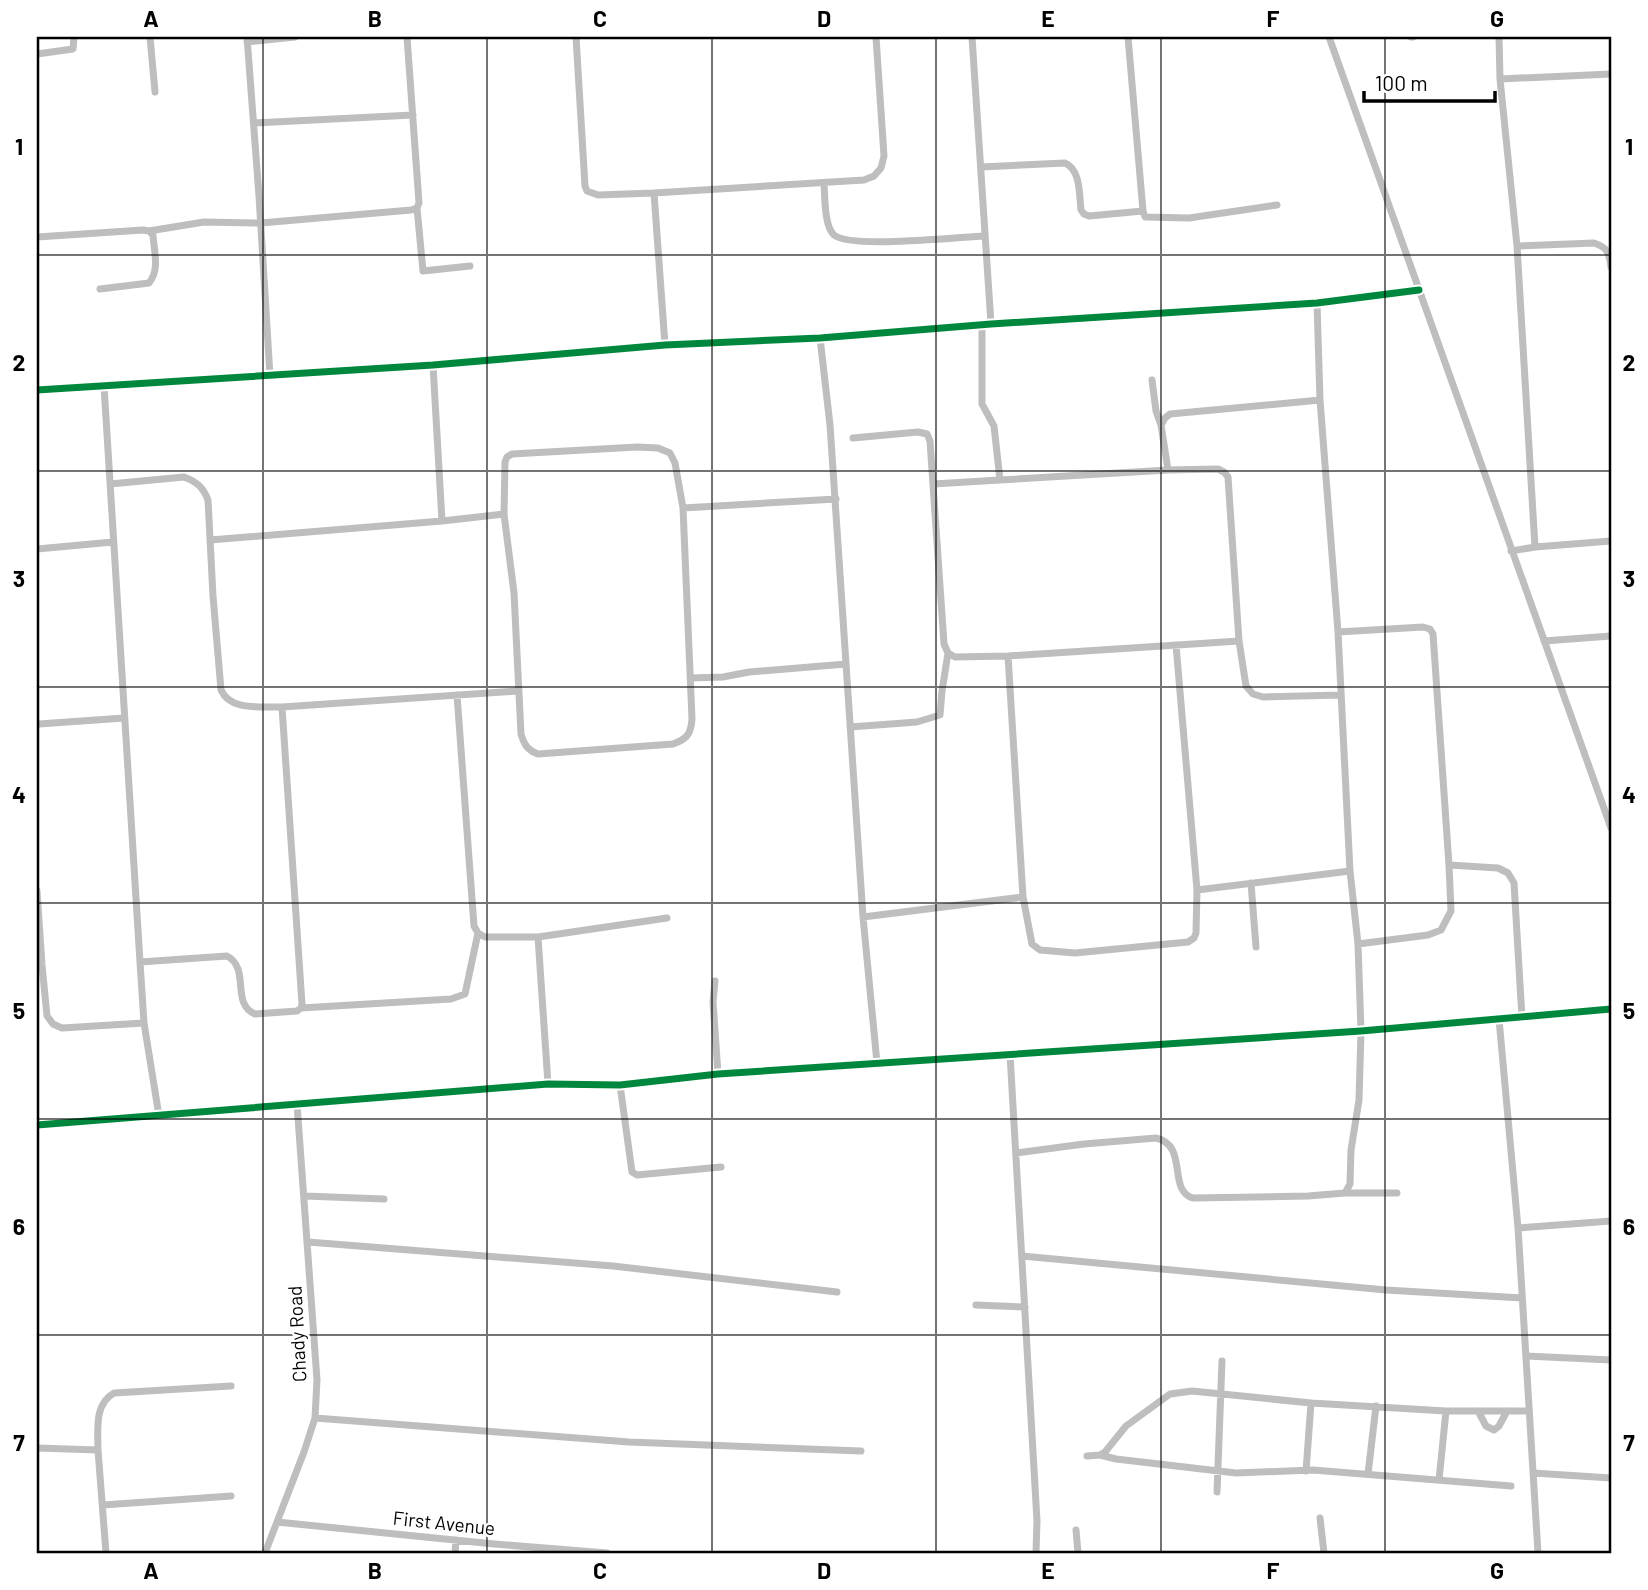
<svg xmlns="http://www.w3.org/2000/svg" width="1648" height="1590" font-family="Barlow,sans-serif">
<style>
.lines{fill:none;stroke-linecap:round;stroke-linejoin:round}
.street{stroke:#bebebe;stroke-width:7}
.cycleway-casing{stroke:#fff;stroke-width:11}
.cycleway{stroke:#00873e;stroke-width:7}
.grid{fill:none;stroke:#000;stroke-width:2;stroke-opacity:0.55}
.labels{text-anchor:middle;stroke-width:5;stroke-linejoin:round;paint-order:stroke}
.street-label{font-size:19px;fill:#000;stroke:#fff}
.neatline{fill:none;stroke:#000;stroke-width:2.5}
.grid-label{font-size:23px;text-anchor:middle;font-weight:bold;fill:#000}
</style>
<rect width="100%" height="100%" fill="#fff"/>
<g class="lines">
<path class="street" d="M150,37l5,55
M247,37l12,159 11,180
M576,37l9,149 2,5 11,4 56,-2
M972,37l19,287
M1128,37l15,174 2,6 44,1 88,-13
M1329,37l282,791
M1411,37h2
M1499,37l1,42 17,167 18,301 -24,4
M247,42l48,-5
M37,54l36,-5 1,-12
M1500,79l111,-5
M254,123l159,-8
M981,167l84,-4c16,7 14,31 16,47l3,4 5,2 54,-5
M824,183c1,13 0,43 10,52 16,14 125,2 150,1
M417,208l6,63 47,-5
M149,231l55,-9 57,1 150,-13 6,-2 2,-5 -12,-166
M37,237l106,-7 6,1 4,4c1,16 7,35 -4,48l-49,6
M1517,246l77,-3c14,5 15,9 17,24
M982,325v79l12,22 6,54 168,-10 50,-1 6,3 4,5 11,164 7,45 7,8 10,3 78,-2
M820,338l10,87 33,492 14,146
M665,345l-11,-152 210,-13 10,-4 7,-8 3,-12 -8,-119
M433,365l9,156 62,-7
M1152,380l4,31 5,14
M104,386l36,576 4,61 15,93
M37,390l396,-25 232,-20 155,-7 171,-14 326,-21 102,-13
M853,438l65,-6 9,2 3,7 14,203 4,9 7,4 53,-1 231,-15
M637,447l21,1 12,5 5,10 8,45 9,211c-1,15 -5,20 -19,25l-135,10c-11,-4 -14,-10 -17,-20l-7,-141 -10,-79 1,-52 2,-5 5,-3z
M1168,470l-7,-45 4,-7 5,-4 150,-14
M110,484l74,-7c13,5 19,10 24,23l5,96 8,94c10,22 41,16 61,17l236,-16
M933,484l67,-4
M683,508l153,-9
M210,540l232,-19
M1535,547l76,-6
M37,549l76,-7
M1338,632l85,-5 7,2 3,5 16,231 49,3 10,5 6,10 8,135
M1544,641l67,-5
M1176,645l21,245 153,-19
M1008,656l15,241 9,47 8,6 35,3 113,-11 6,-4 2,-5 1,-43
M690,678l33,-1 26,-5 97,-8
M457,695l17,231 4,7 7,4h53
M37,725l2,-1 85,-6
M850,727l67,-5 23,-7 2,-24 6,-38
M1251,883l5,64
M37,891l5,74 5,51 6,8 9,4 82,-5
M863,917l160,-20
M1358,944l70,-9 13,-5 10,-19 -2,-46
M140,962l87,-6c24,13 3,47 28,58l42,-3 4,-3 1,-4 -20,-297
M715,981l-2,21 5,72
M301,1008l150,-9 14,-5 13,-61
M1499,1019l19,209 20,325
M1010,1054l27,467 -1,32
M548,1084l-10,-147 129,-19
M620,1085l12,87 5,3 84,-8
M37,1125l511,-41 72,1 98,-11 643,-43 250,-22
M1016,1153l68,-9 72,-6c33,7 11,53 37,60l115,-2 37,-3 5,-9 1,-34 8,-50 2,-69 -3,-87 -8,-73 -12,-239 -18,-232 -3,-97
M1345,1193h52
M304,1196l80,3
M1518,1228l93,-7
M308,1242l305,24 224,26
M1022,1256l364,34 136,8
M976,1305l49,2
M1526,1356l85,4
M1478,1411l8,15 8,4 5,-4 8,-15
M315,1418l314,24 232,9
M37,1448l61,2 8,103
M98,1450c0,-20 -4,-46 16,-57l117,-7
M1100,1455l16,4 120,14 77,-3 198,16
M1087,1456l13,-1 5,-3 21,-26 44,-32 22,-3 119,12 135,8h83
M1306,1471l5,-68
M1533,1473l78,5
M1368,1474l8,-68
M1439,1480l7,-69
M1217,1492l5,-131
M103,1505l128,-9
M1320,1518l4,35
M277,1522l217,22 113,9
M1076,1530l2,23
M265,1553l39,-101 11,-34 2,-38 -20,-276
M455,1553l1,-13"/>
<g class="cycleway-casing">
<path id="cycleway" d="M37,390l396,-25 232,-20 155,-7 171,-14 326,-21 102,-13
M37,1125l511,-41 72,1 98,-11 643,-43 250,-22"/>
</g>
<use href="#cycleway" class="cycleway"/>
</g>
<path class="grid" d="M263,37v1516M487,37v1516M712,37v1516M936,37v1516M1161,37v1516M1385,37v1516M37,255h1574M37,471h1574M37,687h1574M37,903h1574M37,1119h1574M37,1335h1574"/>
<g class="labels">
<g class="street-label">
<text transform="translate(297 1334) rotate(-93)" y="7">Chady Road</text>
<text transform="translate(444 1523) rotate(6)" y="7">First Avenue</text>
</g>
</g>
<rect width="1648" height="1590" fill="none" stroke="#ffffff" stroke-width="77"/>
<path d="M1364 91v10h131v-10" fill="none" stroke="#000000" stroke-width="3.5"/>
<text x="1375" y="91" font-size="21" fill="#000000" stroke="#ffffff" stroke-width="5" paint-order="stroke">100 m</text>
<rect x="38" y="38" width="1572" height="1514" class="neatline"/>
<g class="grid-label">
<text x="151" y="27">A</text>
<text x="375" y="27">B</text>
<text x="600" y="27">C</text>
<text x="824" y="27">D</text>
<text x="1048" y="27">E</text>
<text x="1273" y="27">F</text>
<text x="1497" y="27">G</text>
<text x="19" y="155">1</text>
<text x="1629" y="155">1</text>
<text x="19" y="371">2</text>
<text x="1629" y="371">2</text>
<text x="19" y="587">3</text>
<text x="1629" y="587">3</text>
<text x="19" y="803">4</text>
<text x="1629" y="803">4</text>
<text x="19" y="1019">5</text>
<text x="1629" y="1019">5</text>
<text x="19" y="1235">6</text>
<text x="1629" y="1235">6</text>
<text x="19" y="1451">7</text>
<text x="1629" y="1451">7</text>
<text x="151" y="1579">A</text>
<text x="375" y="1579">B</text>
<text x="600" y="1579">C</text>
<text x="824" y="1579">D</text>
<text x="1048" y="1579">E</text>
<text x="1273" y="1579">F</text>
<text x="1497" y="1579">G</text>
</g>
</svg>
